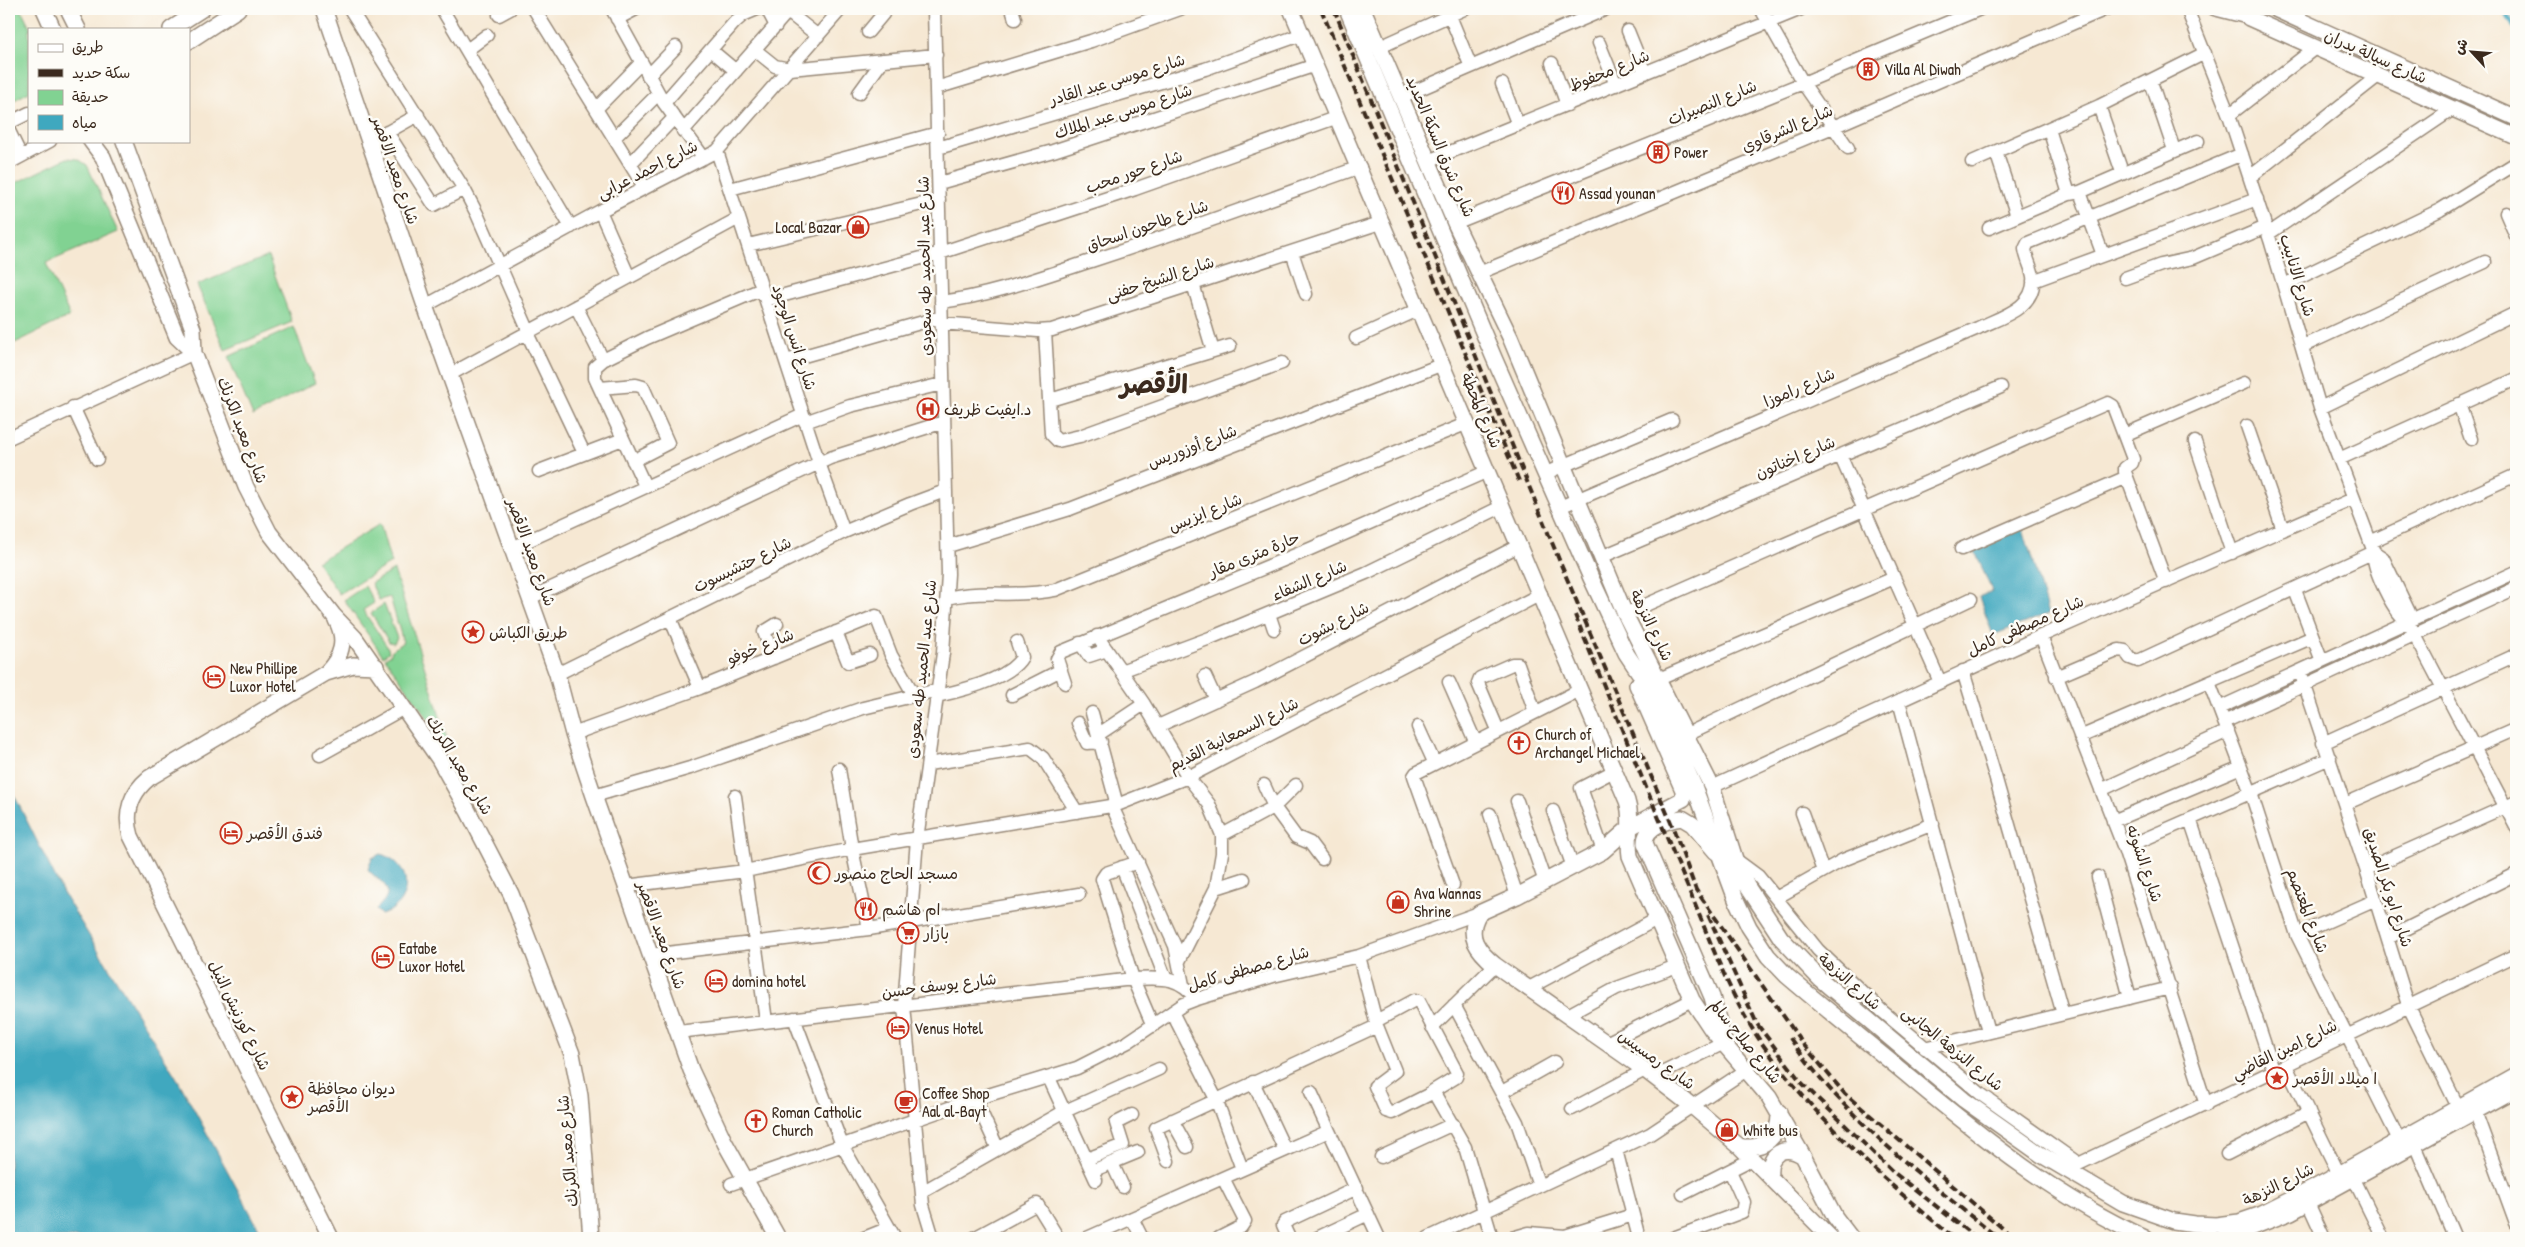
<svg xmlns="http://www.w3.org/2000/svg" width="2525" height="1247" font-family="'Patrick Hand','Playpen Sans Arabic',sans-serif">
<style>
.green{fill:#81d292;stroke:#5e7e58}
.water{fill:#3fa8bf;stroke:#3d696e}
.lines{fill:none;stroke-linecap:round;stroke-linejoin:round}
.stream{stroke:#3fa8bf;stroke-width:4}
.minor-casing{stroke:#988978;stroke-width:15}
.major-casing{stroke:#988978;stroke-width:18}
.minor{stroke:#fff;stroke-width:12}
.major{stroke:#fff;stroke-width:15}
.rail{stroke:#3b2a1e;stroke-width:4;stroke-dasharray:8 4;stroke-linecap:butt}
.labels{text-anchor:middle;stroke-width:5;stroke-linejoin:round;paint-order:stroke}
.street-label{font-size:16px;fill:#3b2a1e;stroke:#fdfcf7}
.poi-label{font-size:16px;fill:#3b2a1e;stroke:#fdfcf7;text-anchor:start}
.town-label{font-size:26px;font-weight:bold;fill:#3b2a1e;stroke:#fdfcf7}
</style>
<rect width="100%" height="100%" fill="#fdfcf7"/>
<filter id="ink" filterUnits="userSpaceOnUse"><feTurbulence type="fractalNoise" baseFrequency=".02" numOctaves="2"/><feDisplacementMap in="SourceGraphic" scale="10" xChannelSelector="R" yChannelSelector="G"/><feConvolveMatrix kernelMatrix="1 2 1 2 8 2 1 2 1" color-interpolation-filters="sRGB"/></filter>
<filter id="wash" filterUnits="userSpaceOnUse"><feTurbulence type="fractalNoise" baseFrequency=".0096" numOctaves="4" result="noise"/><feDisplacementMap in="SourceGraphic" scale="20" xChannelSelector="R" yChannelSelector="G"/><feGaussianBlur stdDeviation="1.12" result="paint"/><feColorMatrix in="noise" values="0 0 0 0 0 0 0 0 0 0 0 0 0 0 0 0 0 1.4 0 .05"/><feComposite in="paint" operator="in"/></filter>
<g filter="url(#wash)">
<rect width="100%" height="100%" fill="#f6e8d3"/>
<path class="green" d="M9,9h12l10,20h-2v63l-20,11z
M67,158l11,1 9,6 31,67 -72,31 24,53 -55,27 -6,-14v-143z
M268,256l24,66 -67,28 -28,-65z
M294,327l21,56 -62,33 -25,-59z
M380,524l11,39 -52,31 -22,-32z
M394,570l54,172 -3,1 -60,-85 6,-4 1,-4 11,-8 -13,-45 -11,3 -8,-17z
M365,586l9,17 -11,7 25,38 1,4 -6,4 -39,-56z
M384,604l13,34 -3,5 -5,-1 -18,-29z"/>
<path class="water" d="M2022,525l26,89 -55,21 -14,-38 13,-6 -19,-44z
M9,785l54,108 115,187 86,158h-255z
M380,854c34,8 34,51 1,61l-5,-5c3,-5 8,-8 10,-13 6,-13 -13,-19 -18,-28l4,-11z"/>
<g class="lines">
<path class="stream" d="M2504,9l12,21"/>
</g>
</g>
<g filter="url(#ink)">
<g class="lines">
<g class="minor-casing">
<path id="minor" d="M350,9l114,180 13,25 52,118
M442,9l129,218
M534,9l111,179
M612,9l52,94 40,55
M767,9l9,17
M1012,9l3,10
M1761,9l42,74 45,65
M2187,9l42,106 42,128 49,165 54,144c-3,14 21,64 34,69
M2214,9l35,9
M788,12l30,24
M499,15l11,-6
M1450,16l21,51
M617,19l19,-10
M1628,31l17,42
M868,32l15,-18 1,-5
M1599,43l17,42
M1380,47l84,-38
M467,50l20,-15
M711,50l25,21
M755,50l20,16 15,3 146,-14
M1552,63l15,42
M648,76l28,-29
M2151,82l23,68
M1502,84l16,41
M936,88l155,-47 89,-32
M859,93l24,-33
M1401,97l205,-88
M664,103l70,-80 9,-8 14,-6
M2099,106l23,66
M596,109l45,-46
M2229,115l86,-67
M9,123l20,-10
M2049,129l20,65
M9,131l12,25
M683,131l107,-122
M387,132l47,73 30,-16
M614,138l44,-44
M368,143l50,-28
M938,148l267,-79 98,-35
M717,151l102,312 25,69
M1996,152l21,64
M1428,161l373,-152
M1972,162l127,-56 106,-53
M9,163l41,-22
M630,164l43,-45
M2250,177l128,-101
M939,183l114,-32 263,-86
M730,189l208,-56
M2080,192l23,63
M600,211l29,66
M2506,213l10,23
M1455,223l348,-140 177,-74
M1989,228l80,-34 11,-2 118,-51
M2268,234l185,-125
M748,245l191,-45
M1292,252l14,42
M1479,273l354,-146 273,-118
M2125,278l36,-13 32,-7 73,-31
M2033,281l224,-82
M1193,284l20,67
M2284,285l156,-75 76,-47
M766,300l174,-47 195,-64 203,-72
M941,302c52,-7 100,-25 150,-41 90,-29 179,-62 269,-94
M425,306l175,-95 117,-60 124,-142
M576,306l27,54
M941,323l97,8 14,-1 331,-108
M1045,331l6,103 7,7 22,-5 202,-73
M527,333l57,120
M1356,338l64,-29
M2303,346l182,-84
M786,361l155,-44
M449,375l290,-157
M600,388l36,-3 7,2 25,56 -35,18
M1050,400l180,-54
M2459,404l12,35
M73,407l24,52
M2320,408l196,-95
M805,422l45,-16 92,-22
M2247,426l36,104
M2124,435l120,-52
M9,438l185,-85
M2195,442l37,111
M1840,455l100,227
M2339,459l177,-80
M539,471l84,-32
M1546,473l126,-53
M645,486l-50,-108v-11l8,-7 44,-22 115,-49
M1560,507l418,-179c23,-11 59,-20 55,-52 -2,-10 -7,-18 -8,-27l3,-6 214,-89
M2370,542l146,-67
M948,546l122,-37 373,-145
M512,548l291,-133
M1961,549l166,-72
M2374,552l9,6 26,54 -1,9 7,14 101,192
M1601,557l400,-170
M2295,590l27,71
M530,598l300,-140 114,-36
M947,598c36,-9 72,0 108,-8l413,-167
M1269,614l5,15
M1625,614l483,-211 5,3 20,53 -1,4 -7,5v4l41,110
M670,618l30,70
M836,632l12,30 22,-7
M1097,636l47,68 44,73 21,27 13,31v18l-6,35 -37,73
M2041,636l83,212 82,257
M1080,643l9,13 18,-6
M774,658l-10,-26 13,-8
M1121,671l89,-33 156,-65 137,-67
M1963,671l32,105 68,238
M2300,671l66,198 42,136 50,102
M557,674l287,-142 66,-28 35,-13
M1205,676l11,24
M2056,677l63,-27 6,1 5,7 8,3 236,-109
M1659,679l235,-101
M1449,682l26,59
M2209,682l42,111 46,142 102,205
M1065,683l-8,-24 4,-7 249,-103 178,-78
M1012,695l49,-25
M937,696c23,-5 73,-17 85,-39l-5,-15
M1899,701l89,331
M2219,708l297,-136
M1092,713l25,92
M2224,722l292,-134
M1078,723l9,20 14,-1
M1158,726l97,-44 265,-137
M1418,727l16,35
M1498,730l-20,-47 2,-5 32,-14h6l17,48
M573,734l127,-46 176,-72 15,39 23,40
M1099,734l45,-30
M1687,734l284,-135
M2080,737l233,-100
M2323,743l193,-88
M320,755l84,-47
M928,764l102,-16 13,10 34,54
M839,769l13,80 17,80
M1264,785l10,22 22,30 14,6 12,16
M1712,787l329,-151 312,-137
M2101,790l127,-59
M594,796l96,-28 173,-60 75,-18
M735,796l31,225
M1517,801l28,81
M2345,804l171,-75
M1112,806l63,140 8,39
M1553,811l20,56
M1802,813l21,58
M1490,814l27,82
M2190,819l84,253
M2113,821l128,-54
M1222,835l52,-28 22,-22
M2124,848l206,-90
M1603,851l-22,-63 33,-17
M1735,859l23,17 60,74 64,61 100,84 97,69
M1138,862l-32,11 -4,6 31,100 20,47
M1122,867l43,110
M2366,869l150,-67
M2098,877l32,121
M1453,885l-39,-109 2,-3 164,-83
M626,886l119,-15 107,-22 265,-44 71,-28 353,-183
M1216,888l28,-9
M1776,898l67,-38 90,-36
M2297,935l79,-35
M2388,938l128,-64
M650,955l219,-26 210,-35
M1359,956l18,70 18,45 -20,15 11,25 6,2 42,-21
M1527,989l130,-70
M1454,1005l63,117 22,64
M1172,1012l44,87 26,70
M1566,1016l51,-28 60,-22
M794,1018l48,127 53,93
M1376,1021l39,-21 4,1 38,72 -1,4 -23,14 32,56 27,91
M1432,1027l63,-62
M678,1032l455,-53c28,-1 45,-4 64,20
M1606,1043l86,-43
M1925,1048l245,-60
M2286,1066l53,108
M1654,1077l70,-34
M1049,1078l47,102
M1253,1082l32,68
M1311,1092l18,39
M1502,1092l53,-30
M975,1099l23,50
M2472,1103l44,120
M1572,1109l73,-39
M1172,1120l15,27
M2415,1145l40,93
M1616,1150l23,88
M2227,1154l82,-42
M1381,1157l72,-33
M1087,1159l36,-14 -7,-22 16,-8
M1168,1161l-12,-33 221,-102
M1112,1163l11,24
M2066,1170l450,-215
M1092,1171l46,-19
M2350,1171l33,67
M731,1184l244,-85 102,-31 51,-26 56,-38 13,-5 76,-23 86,-20 120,-43
M922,1192l143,-81 94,-42
M1683,1194l69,-35
M2308,1203l16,35
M1132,1218l10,20
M864,1238l25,-10
M933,1238l-10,-33 -19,-199 13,-167 26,-186 5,-79 -14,-565
M974,1238l63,-34 21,34
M1087,1238l242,-107 50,107
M1219,1238l22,-11 4,-6 -22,-43
M1289,1238l-6,-13 2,-3 72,-34
M1317,1238l51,-24
M1428,1238l222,-104 98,-65
M1512,1238l17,-5 36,3 68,-21
M1673,1238l69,-26 2,-10 -14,-31"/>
</g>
<g class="major-casing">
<path id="major" d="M44,9l9,20
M68,9l10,20
M324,9l101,297 132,368 16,60 21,62 97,274 34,73 53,95
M1291,9l336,792c6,18 0,36 3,55l62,144 20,30 57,67 34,59 32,61 16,21
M1347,9l147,349 97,220 35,75 22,33 46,100 43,116 12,25 19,29 19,20c41,35 84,69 126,104 72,60 145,118 232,158
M1363,9l92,214 55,114 115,277 87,173 23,72 12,27 34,52 39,41 144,121 76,54 83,49 51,18 21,3 21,1 23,-3 23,-8 50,-25 204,-114
M2240,9l9,9 267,119
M2275,9l241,109
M171,29l31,-20
M189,41l49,-32
M91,141l12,16 74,180 17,16
M124,141l69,188 1,24 52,134 23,45 65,84 21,22 84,121 29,52 43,83 61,160 8,42 11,142
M326,673l27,-8 23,1
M1637,685l46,105v9l-54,29 -26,23 -86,45 -38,17c-14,23 -1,38 16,52l150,105 47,36 47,40 92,92
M1716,852l-24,-28 -10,-6c-14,2 -37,8 -37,25l67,154 12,44
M1739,1146c25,5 41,-9 40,-34
M1770,1176c-2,-23 14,-32 33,-20
M331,1238l-200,-402c-7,-23 0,-43 18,-58l177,-105c16,-16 21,-33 10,-53
M2224,1238l67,-26 225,-123"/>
</g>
<use href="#minor" class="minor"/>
<use href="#major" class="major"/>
<path class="rail" d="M1321,9l198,472
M1334,9l228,558 110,258 24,65 107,154 42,50 169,144
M1575,615c37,91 75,182 113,273 22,51 41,108 73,154 55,78 120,136 193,196
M1708,915l49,109 44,58 91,89 84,67
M1790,1038c55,81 133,139 208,200"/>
</g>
</g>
<defs>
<g id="building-ring" transform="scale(1.125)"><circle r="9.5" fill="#fdfcf7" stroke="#c8321e" stroke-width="1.5"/><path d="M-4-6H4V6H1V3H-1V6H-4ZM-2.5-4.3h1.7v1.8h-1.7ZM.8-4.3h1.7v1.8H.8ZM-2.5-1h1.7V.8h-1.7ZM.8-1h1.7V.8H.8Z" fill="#c8321e"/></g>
<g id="restaurant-ring" transform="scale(1.125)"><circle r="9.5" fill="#fdfcf7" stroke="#c8321e" stroke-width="1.5"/><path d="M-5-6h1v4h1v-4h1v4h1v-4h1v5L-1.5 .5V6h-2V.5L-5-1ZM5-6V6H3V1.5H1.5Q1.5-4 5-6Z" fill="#c8321e"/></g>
<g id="shop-ring" transform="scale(1.125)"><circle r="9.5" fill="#fdfcf7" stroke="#c8321e" stroke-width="1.5"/><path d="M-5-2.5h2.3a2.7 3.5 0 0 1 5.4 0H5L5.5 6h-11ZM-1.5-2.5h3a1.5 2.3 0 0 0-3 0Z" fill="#c8321e"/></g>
<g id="hospital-ring" transform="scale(1.125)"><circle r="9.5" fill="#fdfcf7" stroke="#c8321e" stroke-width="1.5"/><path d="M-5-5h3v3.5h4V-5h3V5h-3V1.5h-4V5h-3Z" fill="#c8321e"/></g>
<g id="sight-ring" transform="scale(1.125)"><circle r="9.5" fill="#fdfcf7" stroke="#c8321e" stroke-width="1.5"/><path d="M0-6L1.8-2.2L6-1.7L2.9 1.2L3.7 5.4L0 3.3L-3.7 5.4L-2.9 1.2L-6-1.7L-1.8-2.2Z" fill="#c8321e"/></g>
<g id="hotel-ring" transform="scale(1.125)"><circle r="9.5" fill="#fdfcf7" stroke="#c8321e" stroke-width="1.5"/><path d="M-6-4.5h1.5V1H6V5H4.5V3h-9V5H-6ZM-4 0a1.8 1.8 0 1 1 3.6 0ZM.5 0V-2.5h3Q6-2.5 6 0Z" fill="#c8321e"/></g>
<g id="church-ring" transform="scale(1.125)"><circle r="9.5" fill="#fdfcf7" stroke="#c8321e" stroke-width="1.5"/><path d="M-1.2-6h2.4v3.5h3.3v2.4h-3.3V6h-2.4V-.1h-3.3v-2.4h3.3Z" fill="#c8321e"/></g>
<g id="mosque-ring" transform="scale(1.125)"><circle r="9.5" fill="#fdfcf7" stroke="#c8321e" stroke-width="1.5"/><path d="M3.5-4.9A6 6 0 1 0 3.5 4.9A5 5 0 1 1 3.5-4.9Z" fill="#c8321e"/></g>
<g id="supermarket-ring" transform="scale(1.125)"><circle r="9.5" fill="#fdfcf7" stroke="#c8321e" stroke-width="1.5"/><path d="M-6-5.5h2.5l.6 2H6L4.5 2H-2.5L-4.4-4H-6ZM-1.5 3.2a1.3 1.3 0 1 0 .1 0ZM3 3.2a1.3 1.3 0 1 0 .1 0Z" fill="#c8321e"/></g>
<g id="cafe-ring" transform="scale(1.125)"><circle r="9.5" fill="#fdfcf7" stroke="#c8321e" stroke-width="1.5"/><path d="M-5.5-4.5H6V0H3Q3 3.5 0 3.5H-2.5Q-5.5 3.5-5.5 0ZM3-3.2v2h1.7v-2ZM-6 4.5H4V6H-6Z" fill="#c8321e"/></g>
</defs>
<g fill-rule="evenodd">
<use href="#building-ring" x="1868" y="69"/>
<use href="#building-ring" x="1658" y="152"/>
<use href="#restaurant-ring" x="1563" y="193"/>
<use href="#shop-ring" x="858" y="227"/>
<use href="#hospital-ring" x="928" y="409"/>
<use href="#sight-ring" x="473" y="632"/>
<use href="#hotel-ring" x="214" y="677"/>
<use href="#church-ring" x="1519" y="743"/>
<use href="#hotel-ring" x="231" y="833"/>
<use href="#mosque-ring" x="819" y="873"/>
<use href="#shop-ring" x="1398" y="902"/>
<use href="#restaurant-ring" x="866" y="909"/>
<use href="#supermarket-ring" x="908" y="933"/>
<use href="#hotel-ring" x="383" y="957"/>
<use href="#hotel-ring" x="716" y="981"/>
<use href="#hotel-ring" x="898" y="1028"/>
<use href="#sight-ring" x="2277" y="1078"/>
<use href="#sight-ring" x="292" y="1097"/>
<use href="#cafe-ring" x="906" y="1102"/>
<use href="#church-ring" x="756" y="1121"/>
<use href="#shop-ring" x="1727" y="1130"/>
</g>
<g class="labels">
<g class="street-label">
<text transform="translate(2376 56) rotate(24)" y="6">شارع سيالة بدران</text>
<text transform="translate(1609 70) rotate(-22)" y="6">شارع محفوظ</text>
<text transform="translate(1117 79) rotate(-17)" y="6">شارع موسى عبد القادر</text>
<text transform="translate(1712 102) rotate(-22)" y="6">شارع النصيرات</text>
<text transform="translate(1123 111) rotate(-18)" y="6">شارع موسى عبد الملاك</text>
<text transform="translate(1787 128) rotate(-23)" y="6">شارع الشرقاوي</text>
<text transform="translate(1441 146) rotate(67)" y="6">شارع شرق السكة الحديد</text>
<text transform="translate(647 169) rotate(-27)" y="6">شارع احمد عرابى</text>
<text transform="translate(396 170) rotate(71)" y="6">شارع معبد الاقصر</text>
<text transform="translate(1134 171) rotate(-19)" y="6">شارع حور محب</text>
<text transform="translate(1147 225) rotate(-19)" y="6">شارع طاحون اسحاق</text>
<text transform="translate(924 266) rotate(-91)" y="6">شارع عبد الحميد طه سعودى</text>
<text transform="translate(2298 275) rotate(73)" y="6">شارع الانابيب</text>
<text transform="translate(1160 278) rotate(-18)" y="6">شارع الشيخ حفنى</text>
<text transform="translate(795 337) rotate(72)" y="6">شارع انس الوجود</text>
<text transform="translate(1799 387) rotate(-23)" y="6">شارع راموزا</text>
<text transform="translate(1482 410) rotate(67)" y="6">شارع المحطة</text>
<text transform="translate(243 430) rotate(69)" y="6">شارع معبد الكرنك</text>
<text transform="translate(1192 446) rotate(-21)" y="6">شارع أوزوريس</text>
<text transform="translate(1795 457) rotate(-23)" y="6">شارع اخناتون</text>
<text transform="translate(1205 512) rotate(-22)" y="6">شارع ايزيس</text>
<text transform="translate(532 552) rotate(70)" y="6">شارع معبد الاقصر</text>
<text transform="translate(1254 554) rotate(-22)" y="6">حارة مترى مقار</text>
<text transform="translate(742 564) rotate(-26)" y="6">شارع حتشبسوت</text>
<text transform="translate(1309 580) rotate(-23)" y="6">شارع الشفاء</text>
<text transform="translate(1333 623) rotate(-27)" y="6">شارع بشوت</text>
<text transform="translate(1652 625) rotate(64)" y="6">شارع النزهة</text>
<text transform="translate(2025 625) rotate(-24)" y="6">شارع مصطفى كامل</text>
<text transform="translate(760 646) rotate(-22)" y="6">شارع خوفو</text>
<text transform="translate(921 669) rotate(-84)" y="6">شارع عبد الحميد طه سعودى</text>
<text transform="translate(1233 734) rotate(-27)" y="6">شارع السمعانية القديم</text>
<text transform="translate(460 765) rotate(59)" y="6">شارع معبد الكرنك</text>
<text transform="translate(2145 863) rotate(71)" y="6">شارع الشونه</text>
<text transform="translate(2389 887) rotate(72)" y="6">شارع ابو بكر الصديق</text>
<text transform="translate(2308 910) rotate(69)" y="6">شارع المعتصم</text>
<text transform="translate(662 935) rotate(70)" y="6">شارع معبد الاقصر</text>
<text transform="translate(1248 968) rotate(-16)" y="6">شارع مصطفى كامل</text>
<text transform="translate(1850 981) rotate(41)" y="6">شارع النزهة</text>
<text transform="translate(939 985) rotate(-7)" y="6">شارع يوسف حسن</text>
<text transform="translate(240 1015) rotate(64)" y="6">شارع كورنيش النيل</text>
<text transform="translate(1746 1041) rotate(51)" y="6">شارع صلاح سالم</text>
<text transform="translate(1953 1048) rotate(39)" y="6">شارع النزهة الجانبى</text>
<text transform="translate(2284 1049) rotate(-26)" y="6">شارع امين القاضي</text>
<text transform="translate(1657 1059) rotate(36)" y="6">شارع رمسيس</text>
<text transform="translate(567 1151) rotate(-95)" y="6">شارع معبد الكرنك</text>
<text transform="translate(2278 1184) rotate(-26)" y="6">شارع النزهة</text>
</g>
<g class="poi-label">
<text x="1884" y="75">Villa Al Diwah</text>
<text x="1674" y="158">Power</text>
<text x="1579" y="199">Assad younan</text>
<text x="842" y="233" text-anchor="end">Local Bazar</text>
<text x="944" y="415">د.ايفيت ظريف</text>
<text x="489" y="638">طريق الكباش</text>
<text x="230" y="674">New Phillipe<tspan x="230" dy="18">Luxor Hotel</tspan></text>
<text x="1535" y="740">Church of<tspan x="1535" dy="18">Archangel Michael</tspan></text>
<text x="247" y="839">فندق الأقصر</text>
<text x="835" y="879">مسجد الحاج منصور</text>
<text x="1414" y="899">Ava Wannas<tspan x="1414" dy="18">Shrine</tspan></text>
<text x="882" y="915">ام هاشم</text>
<text x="924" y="939">بازار</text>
<text x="399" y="954">Eatabe<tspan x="399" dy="18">Luxor Hotel</tspan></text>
<text x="732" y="987">domina hotel</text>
<text x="914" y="1034">Venus Hotel</text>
<text x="2293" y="1084">ا ميلاد الأقصر</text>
<text x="308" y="1094">ديوان محافظة<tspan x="308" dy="18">الأقصر</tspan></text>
<text x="922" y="1099">Coffee Shop<tspan x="922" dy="18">Aal al‑Bayt</tspan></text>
<text x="772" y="1118">Roman Catholic<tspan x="772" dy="18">Church</tspan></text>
<text x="1743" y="1136">White bus</text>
</g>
<g class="town-label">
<text x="1154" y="393">الأقصر</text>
</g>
</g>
<rect width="2525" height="1247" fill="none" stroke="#fdfcf7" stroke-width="30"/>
<rect x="28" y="28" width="162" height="115" fill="#fdfcf7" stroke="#afa8a0"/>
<rect x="38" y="44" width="25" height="8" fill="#ffffff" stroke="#afa8a0"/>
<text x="72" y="52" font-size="15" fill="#3b2a1e">طريق</text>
<rect x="38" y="69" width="25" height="8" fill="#3b2a1e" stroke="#afa8a0"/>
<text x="72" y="78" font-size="15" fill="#3b2a1e">سكة حديد</text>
<rect x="38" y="90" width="25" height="15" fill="#81d292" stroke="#afa8a0"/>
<text x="72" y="102" font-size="15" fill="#3b2a1e">حديقة</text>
<rect x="38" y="115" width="25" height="15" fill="#3fa8bf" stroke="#afa8a0"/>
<text x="72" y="128" font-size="15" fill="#3b2a1e">مياه</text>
<g transform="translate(2472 52) rotate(296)" stroke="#fdfcf7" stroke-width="4" paint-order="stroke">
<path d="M0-4L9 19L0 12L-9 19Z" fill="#3b2a1e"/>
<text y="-8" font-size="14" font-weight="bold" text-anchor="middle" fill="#3b2a1e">ش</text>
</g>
</svg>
